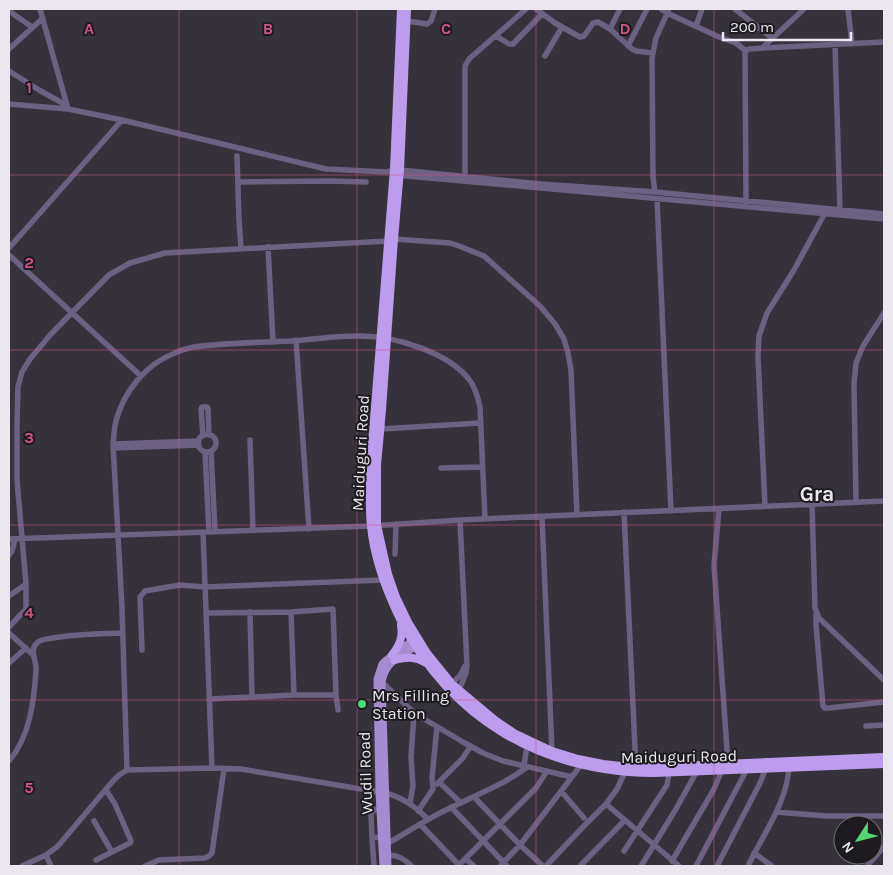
<svg xmlns="http://www.w3.org/2000/svg" width="893" height="875" font-family="Karla,sans-serif">
<style>
.lines{fill:none;stroke-linecap:round;stroke-linejoin:round}
.minor{stroke:#6d6182;stroke-width:5.5}
.major{stroke:#a68cce;stroke-width:7}
.highway{stroke:#bc9cec;stroke-width:8}
.grid{fill:none;stroke:#ce5687;stroke-width:1;stroke-opacity:0.55}
.poi-dot{fill:#50d674;stroke:#1d1b1f;stroke-width:2}
.labels{text-anchor:middle;stroke-width:4;stroke-linejoin:round;paint-order:stroke}
.street-label{font-size:16px;fill:#eae8ee;stroke:#1d1b1f}
.poi-label{font-size:16px;fill:#eae8ee;stroke:#1d1b1f;text-anchor:start}
.district-label{font-size:21px;font-weight:bold;fill:#eae8ee;stroke:#1d1b1f}
.grid-label{font-size:16px;text-anchor:middle;font-weight:bold;fill:#ce5687;stroke:#1d1b1f;stroke-width:4;stroke-linejoin:round;paint-order:stroke}
</style>
<rect width="100%" height="100%" fill="#36323c"/>
<g class="lines">
<path class="minor" d="M40,9l28,100
M536,9l19,14 25,14 4,-1 9,-13 5,-1 12,7 22,20 4,2 17,2
M661,9l6,4 52,24 17,6 10,8
M735,9l37,29
M848,9l4,35
M9,11l23,16
M407,21l20,3 4,-3 4,-12
M696,26l6,-17
M610,29l10,-20
M496,36l13,8h4l29,-30
M835,45l5,166
M628,46l19,-37
M762,48l42,-39
M9,49l34,-31
M746,51l3,-2 13,-1 122,-6
M545,56l17,-29
M9,71l30,19 27,15
M9,104l59,5 54,11 204,49 61,3 7,-3 6,1 141,14 114,8 229,22
M237,156l2,64 2,28
M396,175l488,44
M465,179v-113l4,-7 57,-50
M238,182l92,-1 36,1
M655,192l-2,-15 -1,-119 4,-20 13,-29
M657,199l14,312
M746,202l-1,-149 1,-2
M394,239l56,4 9,3 25,10 56,50 15,18 9,15 4,14 3,17 6,145
M268,247l5,95
M9,248l113,-128
M9,255l132,121
M296,340l13,189
M381,429l99,-6
M198 443a9 9 0 1 1 18 0a9 9 0 1 1-18 0Z
M203,436l-2,-27 1,-2h5l1,2 1,26
M250,440l3,90
M113,444l86,-3
M113,448l86,-3
M211,451l4,80
M205,452l4,80
M441,468l41,-1
M856,502l-2,-118 2,-21 7,-17 21,-33
M812,503l3,105 4,10 65,62
M765,506l-7,-149 1,-21 8,-23 27,-43 32,-59
M719,509l-5,56 14,199
M624,512l12,258
M542,517l10,234
M203,532l9,236
M9,539l362,-13 89,-6 424,-19
M395,554l1,-30
M9,555l3,-4 3,-12
M9,596l17,-12
M250,612l2,85
M291,612l42,-3 3,86 2,15
M206,613l85,-1 3,83 -85,4
M816,614v11l7,81 2,2h4l55,-6
M9,627l17,-18v-25l-9,-104v-56l1,-37 4,-15 8,-13 21,-25 58,-59 21,-12 35,-10 223,-12
M9,633l23,21
M142,650l-2,-53 5,-6 35,-6 25,2 178,-7
M9,663l17,-15
M382,682l32,31 49,29 20,11 20,8 69,16
M452,684l9,-10 4,-8
M459,690l7,-17 1,-7 -7,-146
M294,695h42
M866,726l18,-1
M9,761c21,-25 25,-59 27,-91 1,-10 -8,-20 2,-28 4,-3 10,-3 15,-4 23,-4 46,-4 69,-5
M524,766l3,-20
M127,770l-5,-162 -9,-164c1,-8 1,-16 3,-23 8,-30 30,-57 59,-68 5,-3 12,-4 18,-6 33,-4 67,-5 100,-6 21,-2 43,-5 64,-5 35,-1 93,16 114,46 5,8 7,16 9,25l5,112
M439,782l23,-23 9,-13
M437,784l2,-2 22,21
M561,791l23,27
M474,797l46,48 23,21
M410,803l3,-17 -2,-29 3,-44
M606,804l73,62
M451,807l56,59
M418,811l15,-22 -1,-11 5,-51
M776,812l50,4h58
M94,821l18,31
M420,824l39,41
M372,838l-1,-24 2,-3 7,-4
M387,844c20,-12 40,-25 61,-35 27,-14 56,-24 79,-42
M624,851l43,-66 2,-12
M754,853l18,13
M46,855l5,11
M388,855c10,0 16,4 24,11
M466,859l8,7
M96,860l34,-17 1,-2 -16,-37 -9,-14
M672,861l42,-72 8,-19
M22,866l24,-11 12,-9 54,-64 7,-7 8,-5 85,-2 29,1 144,24c18,4 30,14 43,26
M145,866l14,-6 46,-2 4,-2 3,-3 12,-84
M374,866l-2,-28 9,-1
M458,866l78,-78 11,-17
M500,866l20,-21 61,-80
M546,866l36,-38 24,-24 11,-15 8,-17
M580,866l45,-46
M641,866l35,-57 21,-38
M696,866l51,-97
M717,866l43,-83 6,-15
M748,866c15,-32 40,-64 41,-101
M867,866l17,-19"/>
<path class="major" d="M383,866l-4,-74 -2,-113 5,-15 4,-4 31,-23
M388,866l-6,-184c4,-22 20,-26 37,-37"/>
<path class="highway" d="M401,9l-7,160 -24,300c0,19 -1,38 1,57 3,32 15,64 29,93 51,101 142,153 254,154l230,-9
M407,9l-7,161 -6,69 -12,171 -5,55v60l11,49 8,23 12,25 19,31 25,31 43,36 19,13 21,10 17,8 26,8 25,5 27,3h23l231,-10
M392,655c8,-10 11,-18 9,-30
M394,660c13,-3 20,-4 32,3"/>
</g>
<path class="grid" d="M179,9v857M357,9v857M536,9v857M714,9v857M9,175h875M9,350h875M9,525h875M9,700h875"/>
<circle class="poi-dot" cx="362" cy="704" r="5"/>
<g class="labels">
<g class="street-label">
<text transform="translate(360 453) rotate(-87)" y="6">Maiduguri Road</text>
<text transform="translate(679 756) rotate(-1)" y="6">Maiduguri Road</text>
<text transform="translate(365 773) rotate(-92)" y="6">Wudil Road</text>
</g>
<g class="poi-label">
<text x="372" y="701">Mrs Filling<tspan x="372" dy="18">Station</tspan></text>
</g>
<g class="district-label">
<text x="817" y="501">Gra</text>
</g>
</g>
<g class="grid-label">
<text x="89" y="34">A</text>
<text x="268" y="34">B</text>
<text x="446" y="34">C</text>
<text x="625" y="34">D</text>
<text x="29" y="93">1</text>
<text x="29" y="268">2</text>
<text x="29" y="443">3</text>
<text x="29" y="618">4</text>
<text x="29" y="793">5</text>
</g>
<rect width="893" height="875" fill="none" stroke="#eae8ee" stroke-width="20"/>
<g transform="translate(858 840) rotate(234)"><circle r="24" fill="#1d1b1f" stroke="#6f6d72"/>
<path d="M0-4L9 19L0 12L-9 19Z" fill="#50d674"/>
<text y="-8" font-size="14" font-weight="bold" text-anchor="middle" fill="#eae8ee">N</text>
</g>
<path d="M723 32v8h128v-8" fill="none" stroke="#eae8ee" stroke-width="2.5"/>
<text x="730" y="32" font-size="15" fill="#eae8ee" stroke="#1d1b1f" stroke-width="4" paint-order="stroke">200 m</text>
</svg>
